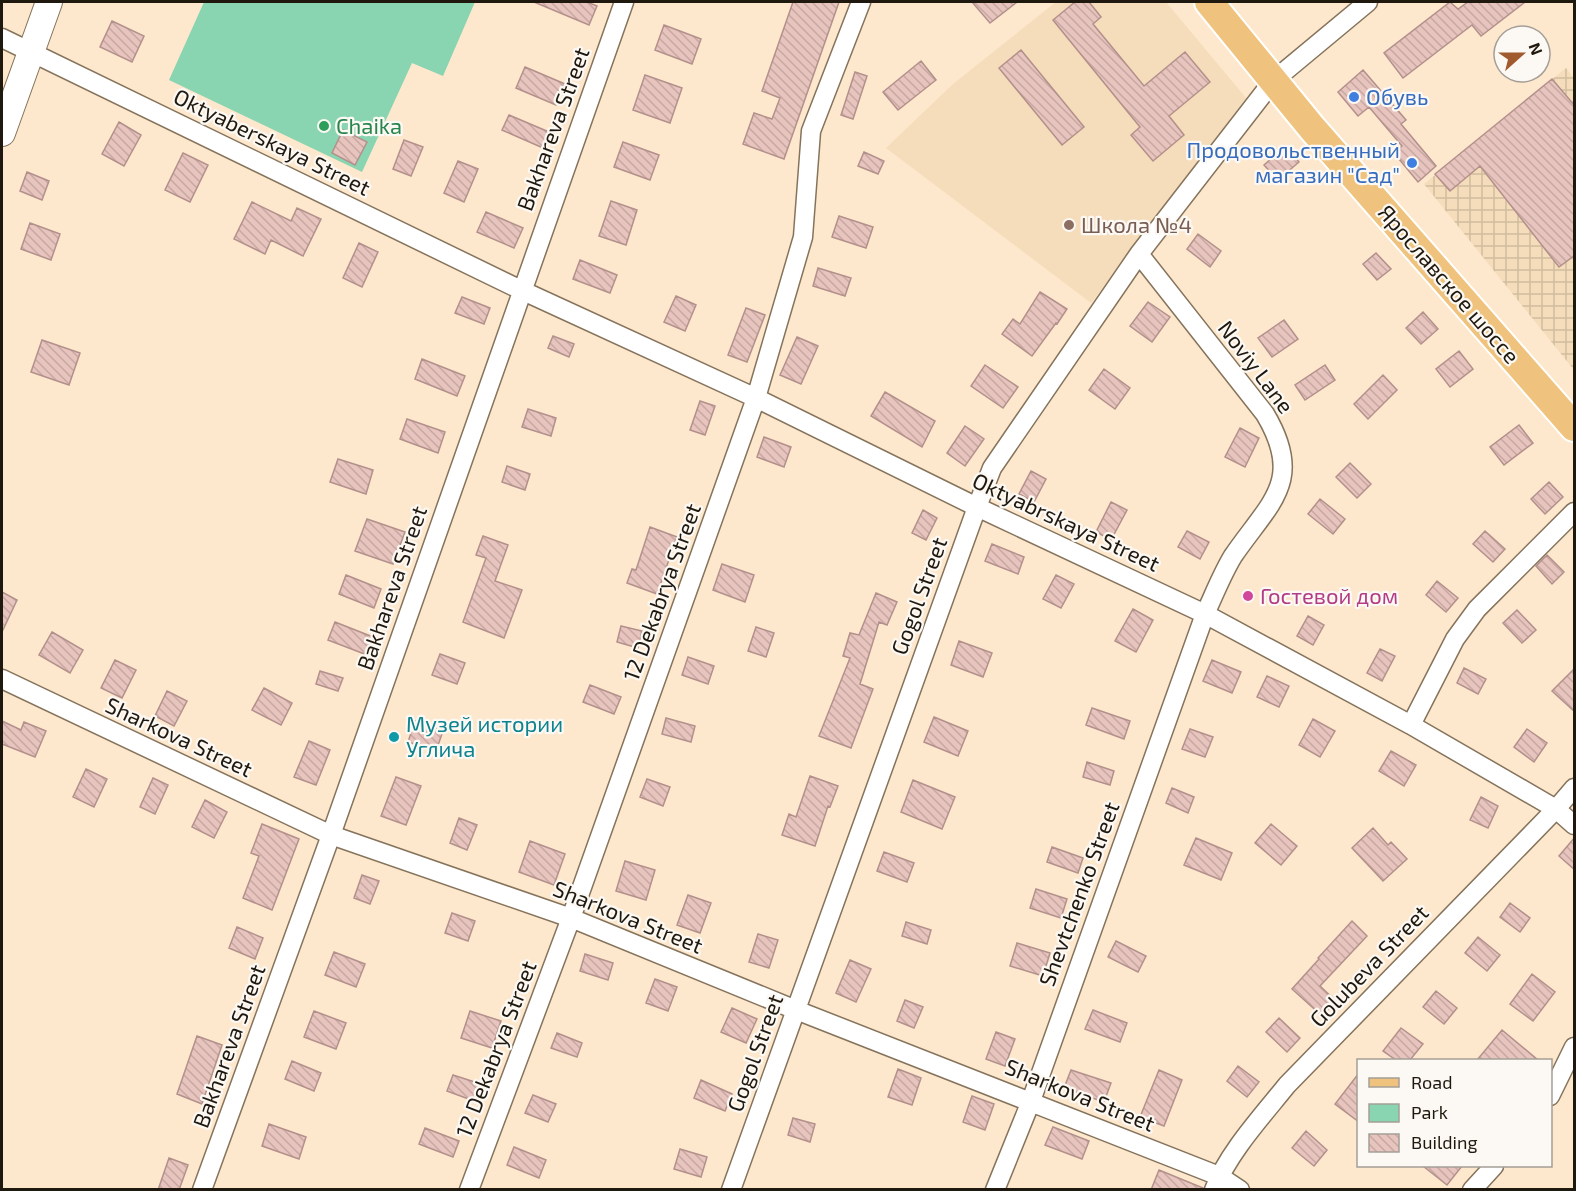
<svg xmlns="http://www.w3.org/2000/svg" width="1576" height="1191" font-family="'Exo 2',sans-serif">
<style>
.built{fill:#f5dcba}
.industrial{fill:url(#industrial-grid)}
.park{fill:#89d4b1}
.building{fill:url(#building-back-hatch);stroke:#b3908b;stroke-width:1.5}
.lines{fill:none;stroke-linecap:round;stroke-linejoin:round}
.minor-casing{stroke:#85735b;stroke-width:21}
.secondary-casing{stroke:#85735b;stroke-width:28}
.primary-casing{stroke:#fff;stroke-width:32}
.minor{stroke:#fff;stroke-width:18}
.secondary{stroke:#fff;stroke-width:26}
.primary{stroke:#efc37d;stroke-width:28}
.shop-dot{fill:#3f7fe0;stroke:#fcf8f3;stroke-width:2}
.leisure-dot{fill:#2e9e5b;stroke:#fcf8f3;stroke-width:2}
.education-dot{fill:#8d6e63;stroke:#fcf8f3;stroke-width:2}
.hotel-dot{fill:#d1479c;stroke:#fcf8f3;stroke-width:2}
.culture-dot{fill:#0f9aa8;stroke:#fcf8f3;stroke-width:2}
.labels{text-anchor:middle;stroke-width:4.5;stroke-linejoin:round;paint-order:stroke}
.shop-label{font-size:22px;fill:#366cbe;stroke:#fcf8f3;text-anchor:start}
.leisure-label{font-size:22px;fill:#27864d;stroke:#fcf8f3;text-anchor:start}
.street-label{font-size:22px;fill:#1f180e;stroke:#fcf8f3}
.education-label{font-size:22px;fill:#785e54;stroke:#fcf8f3;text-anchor:start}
.hotel-label{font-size:22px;fill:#b23c85;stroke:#fcf8f3;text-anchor:start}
.culture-label{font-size:22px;fill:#0d838f;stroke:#fcf8f3;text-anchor:start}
</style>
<defs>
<pattern id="industrial-grid" width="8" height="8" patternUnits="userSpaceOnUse" patternTransform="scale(1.5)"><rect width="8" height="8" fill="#f5dcba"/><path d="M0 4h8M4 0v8" fill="none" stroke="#d2bc9f"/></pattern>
<pattern id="building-back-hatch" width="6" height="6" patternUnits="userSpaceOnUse" patternTransform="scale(1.5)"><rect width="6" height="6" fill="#e8c4be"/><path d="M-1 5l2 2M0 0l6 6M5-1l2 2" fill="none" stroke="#c7a8a2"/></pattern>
</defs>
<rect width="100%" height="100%" fill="#fde8cd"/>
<path class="built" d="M1056,2h110l80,96 -155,205 -205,-155 67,-64z"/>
<path class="industrial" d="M1566,68l8,10v292l-150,-186z"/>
<path class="park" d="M204,2h271l-32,74 -31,-13 -50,109 -193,-92z"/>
<path class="building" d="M534,2h53l10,4 -8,19z
M793,2h46l-55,157 -41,-15 11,-31 18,6 8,-21 -18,-7z
M972,2h45l-27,21z
M1075,2h14l12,15 -8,7 51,62 41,-34 25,30 -41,34 15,19 -31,26 -22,-26 9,-8 -87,-107z
M1450,2l8,7 10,-7h57l-44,34 -9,-11 -69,53 -19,-25z
M112,21l32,15 -12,26 -32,-15z
M664,25l37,14 -9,25 -37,-14z
M1021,50l63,77 -22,18 -63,-77z
M921,61l15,19 -38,30 -15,-18z
M525,67l40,17 -9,21 -40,-17z
M1363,70l43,50 -5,4 35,42 -18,16 -24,-29 8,-7 -33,-39 -11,9 -20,-24z
M855,72l12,4 -14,43 -12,-4z
M645,75l37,13 -12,35 -37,-13z
M1552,79l23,27v149l-16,12 -79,-101 -30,25 -15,-17z
M509,115l40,17 -6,16 -41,-18z
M119,122l22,13 -17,31 -22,-12z
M343,130l24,12 -12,23 -23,-12z
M404,140l19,7 -12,29 -18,-7z
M623,142l36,13 -9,25 -36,-13z
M1286,146l13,16 -21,18 -14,-15z
M864,152l20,9 -6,13 -20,-8z
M183,153l25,12 -18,37 -25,-12z
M458,161l20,8 -14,33 -20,-9z
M27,172l22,9 -7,19 -22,-9z
M611,201l26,9 -11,35 -27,-9z
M252,202l39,19 6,-13 24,11 -18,37 -32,-16 -6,14 -31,-15z
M486,212l37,16 -9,20 -37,-16z
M839,216l34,11 -7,21 -34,-11z
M30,223l30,11 -9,26 -30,-11z
M1198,234l23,17 -11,16 -23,-18z
M359,243l19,9 -16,35 -19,-9z
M1376,253l15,16 -14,11 -14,-16z
M580,260l37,15 -7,18 -37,-14z
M818,268l33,10 -6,18 -32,-10z
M1040,292l27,17 -10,15 -1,-1 -24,33 -30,-22 11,-15 7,5z
M676,296l20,9 -11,26 -21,-9z
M462,297l28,11 -6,16 -29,-11z
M1148,302l22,15 -18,25 -22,-16z
M746,308l19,7 -18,47 -19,-7z
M1423,312l15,17 -17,15 -15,-16z
M1284,320l14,19 -26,18 -14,-19z
M553,336l21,8 -5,13 -21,-9z
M797,337l21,9 -17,38 -21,-9z
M42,340l38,13 -11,32 -38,-13z
M1459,351l14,18 -23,18 -14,-18z
M422,359l43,17 -8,20 -42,-17z
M985,365l33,22 -15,21 -32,-22z
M1325,365l10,15 -30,20 -10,-15z
M1104,369l26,19 -15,21 -26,-19z
M1383,375l14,15 -29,29 -14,-15z
M885,392l50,29 -13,26 -51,-31z
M700,401l15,5 -10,29 -15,-5z
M528,409l28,9 -5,18 -29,-9z
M407,419l38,13 -7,21 -38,-14z
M1519,425l14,18 -29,22 -14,-18z
M965,426l19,13 -19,27 -18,-13z
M1240,428l19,10 -14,29 -20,-10z
M764,437l27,10 -7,20 -27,-10z
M338,459l35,11 -7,24 -36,-12z
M1350,463l21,21 -14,14 -21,-21z
M507,466l23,8 -5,16 -23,-8z
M1031,471l15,8 -12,23 -15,-8z
M1549,482l14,15 -18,17 -14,-15z
M1320,499l25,20 -12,15 -25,-20z
M1111,502l16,8 -16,30 -15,-8z
M923,510l14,8 -11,22 -14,-7z
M367,519l38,13 -12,32 -38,-13z
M650,527l27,10 -20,57 -30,-11 5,-14 4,1z
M1187,531l22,11 -9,17 -22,-12z
M1485,531l20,18 -12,13 -20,-18z
M483,536l25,9 -13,36 27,9 -18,48 -41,-16 23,-64 -10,-3z
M992,544l32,13 -6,17 -33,-13z
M1547,555l17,17 -12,12 -16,-18z
M722,564l32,11 -9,27 -32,-12z
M346,575l35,14 -7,19 -35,-14z
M1056,575l18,9 -13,24 -18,-9z
M1437,581l21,17 -12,14 -20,-17z
M2,592l15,8 -15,32z
M876,593l21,9 -10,23 -8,-3 -19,62 13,5 -22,59 -32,-12 31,-78 -7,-2 7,-23 9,2z
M1133,609l20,11 -17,32 -21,-11z
M1517,610l19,20 -14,13 -19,-20z
M1308,616l16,9 -11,20 -16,-9z
M335,622l38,15 -6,18 -39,-15z
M621,626l21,5 -4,17 -21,-6z
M756,627l18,6 -8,24 -18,-6z
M52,632l31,18 -13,23 -31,-18z
M959,641l33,12 -9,24 -32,-12z
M1380,649l15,7 -13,25 -15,-8z
M440,654l25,9 -8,21 -25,-9z
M688,657l26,9 -6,18 -26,-9z
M115,660l21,10 -14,28 -21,-10z
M1212,660l29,12 -9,21 -29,-12z
M1464,668l22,11 -8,15 -21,-11z
M1575,668v44l-23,-21z
M320,671l23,7 -5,13 -22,-7z
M1267,676l22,10 -10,21 -22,-10z
M590,685l31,12 -7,17 -31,-12z
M264,688l28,15 -11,22 -29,-15z
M167,691l20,10 -13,25 -19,-10z
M1092,708l38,13 -6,18 -38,-14z
M934,717l34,14 -10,25 -34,-14z
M666,718l29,8 -4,16 -29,-8z
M1313,719l22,12 -15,26 -21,-12z
M2,721l19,9 3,-8 22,9 -11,26 -33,-13z
M415,721l28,10 -7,20 -28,-9z
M1190,729l23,8 -8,20 -23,-8z
M1527,729l20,14 -13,19 -20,-15z
M309,741l21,9 -14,35 -22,-8z
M1391,751l25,14 -12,21 -25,-15z
M1087,762l27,9 -4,14 -27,-8z
M86,769l21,10 -13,28 -21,-10z
M810,776l28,10 -8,21 -2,-1 -13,40 -33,-11 7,-21 7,3z
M396,777l25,9 -15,39 -25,-9z
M153,778l15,7 -13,29 -15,-7z
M647,779l23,8 -7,19 -23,-9z
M913,780l42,17 -13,32 -41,-17z
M1172,788l22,9 -6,16 -22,-10z
M1481,797l17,9 -10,22 -18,-8z
M205,800l22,12 -13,26 -22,-11z
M459,818l18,7 -10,25 -17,-7z
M262,824l37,15 -27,71 -29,-12 16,-42 -8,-3z
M1271,824l26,22 -16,19 -26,-22z
M1373,828l15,17 3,-3 16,17 -24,22 -31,-33z
M1575,837v33l-16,-14z
M1196,838l36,15 -11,27 -37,-15z
M530,841l35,13 -11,31 -35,-13z
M1052,847l31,11 -5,15 -31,-11z
M884,852l30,11 -7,19 -30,-11z
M625,861l30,9 -9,30 -30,-9z
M362,875l17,6 -9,23 -16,-6z
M1036,889l31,10 -6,19 -31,-10z
M688,895l23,8 -11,30 -23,-8z
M1510,903l20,15 -10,14 -20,-15z
M452,913l23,8 -7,20 -23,-8z
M1352,921l15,15 -47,50 16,15 -14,15 -30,-27 27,-30 -1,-1z
M906,922l25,8 -4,14 -25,-8z
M237,927l26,11 -8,21 -26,-11z
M758,934l20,6 -9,28 -20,-6z
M1478,937l22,18 -13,16 -22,-18z
M1116,941l30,15 -8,16 -30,-15z
M1017,943l33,10 -7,23 -33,-10z
M334,952l31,12 -9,23 -31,-12z
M585,954l28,9 -5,17 -28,-9z
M850,960l21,9 -15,33 -20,-9z
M1532,974l23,18 -22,29 -23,-17z
M655,979l22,8 -9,24 -22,-8z
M1436,991l21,17 -13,16 -21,-17z
M905,1000l18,7 -9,21 -17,-7z
M732,1008l25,11 -11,24 -25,-11z
M1093,1010l34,13 -7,19 -35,-13z
M314,1011l32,12 -10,26 -32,-12z
M470,1011l31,10 -9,27 -31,-10z
M1279,1018l21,20 -13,14 -21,-20z
M1401,1028l22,16 -13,16h-14l-13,-9z
M1502,1030l36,30h-61z
M996,1032l19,7 -10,27 -19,-7z
M557,1033l25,10 -5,14 -26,-9z
M197,1036l25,9 -20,59 -25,-10z
M292,1061l29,12 -7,18 -29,-12z
M1238,1066l21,16 -12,15 -20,-16z
M898,1069l23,9 -9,27 -24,-8z
M1071,1070l40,13 -7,19 -40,-14z
M1159,1070l23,10 -18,46 -24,-9z
M1359,1073v49l-24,-18z
M453,1075l28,9 -7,17 -27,-10z
M701,1080l31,14 -7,17 -31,-13z
M533,1095l23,9 -8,18 -23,-9z
M972,1096l22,8 -9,26 -22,-8z
M793,1118l22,6 -5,18 -22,-7z
M269,1124l37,13 -7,22 -37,-13z
M1053,1127l36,14 -7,18 -37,-14z
M425,1128l34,13 -6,16 -34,-13z
M1306,1131l21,19 -13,16 -22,-18z
M514,1147l32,13 -7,18 -32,-13z
M680,1149l27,8 -6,20 -27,-8z
M169,1158l19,7 -9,25h-21z
M1423,1166h39l-15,19z
M1159,1170l44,18v2h-52z"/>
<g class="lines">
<g class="minor-casing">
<path id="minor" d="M2,38l519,252 235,108 221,109 228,107 206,111 145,84 18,16
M2,679l329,156 240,83 225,92 423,166 21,14
M1411,725l44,-86 22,-30 97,-97
M1550,1096l24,-49
M202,1190l129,-355 293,-833
M469,1190l102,-272 185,-520 47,-161 8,-106 50,-129
M731,1190l246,-683 15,-39 147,-214 134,-173 95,-79
M995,1190l36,-89 174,-487c9,-19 17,-40 28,-58 37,-54 72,-75 32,-142l-126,-160
M1214,1190c13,-36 49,-75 73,-105l269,-276 18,-21
M1472,1190l22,-24"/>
</g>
<g class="secondary-casing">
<path id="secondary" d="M2,133l47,-131"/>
</g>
<g class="primary-casing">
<path id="primary" d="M1209,2l103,126 262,299"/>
</g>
<use href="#minor" class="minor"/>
<use href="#secondary" class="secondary"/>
<use href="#primary" class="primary"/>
</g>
<g class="shop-dot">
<circle cx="1354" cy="97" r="6"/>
<circle cx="1412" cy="163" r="6"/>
</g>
<circle class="leisure-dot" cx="324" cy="126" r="6"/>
<circle class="education-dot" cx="1069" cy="225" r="6"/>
<circle class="hotel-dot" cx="1248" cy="596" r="6"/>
<circle class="culture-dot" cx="394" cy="737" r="6"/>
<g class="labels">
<g class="shop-label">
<text x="1366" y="105">Обувь</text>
<text x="1400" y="158" text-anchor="end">Продовольственный<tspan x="1400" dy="25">магазин "Сад"</tspan></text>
</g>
<g class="leisure-label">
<text x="336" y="134">Chaika</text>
</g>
<g class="street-label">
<text transform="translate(553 129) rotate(-70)" y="8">Bakhareva Street</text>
<text transform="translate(272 142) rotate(26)" y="8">Oktyaberskaya Street</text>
<text transform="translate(1449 284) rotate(49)" y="8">Ярославское шоссе</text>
<text transform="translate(1256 367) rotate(53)" y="8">Noviy Lane</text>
<text transform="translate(1066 522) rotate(25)" y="8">Oktyabrskaya Street</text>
<text transform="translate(392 588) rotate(-71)" y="8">Bakhareva Street</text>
<text transform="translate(662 592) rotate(-70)" y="8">12 Dekabrya Street</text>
<text transform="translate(919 596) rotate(-70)" y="8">Gogol Street</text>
<text transform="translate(179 737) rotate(25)" y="8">Sharkova Street</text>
<text transform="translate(1079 894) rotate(-70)" y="8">Shevtchenko Street</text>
<text transform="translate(628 917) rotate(22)" y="8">Sharkova Street</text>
<text transform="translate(1369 966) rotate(-46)" y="8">Golubeva Street</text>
<text transform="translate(229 1046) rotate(-70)" y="8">Bakhareva Street</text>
<text transform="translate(496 1049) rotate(-69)" y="8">12 Dekabrya Street</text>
<text transform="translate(755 1053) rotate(-70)" y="8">Gogol Street</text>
<text transform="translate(1080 1095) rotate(22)" y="8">Sharkova Street</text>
</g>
<g class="education-label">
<text x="1081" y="233">Школа №4</text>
</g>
<g class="hotel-label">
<text x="1260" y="604">Гостевой дом</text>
</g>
<g class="culture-label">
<text x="406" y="732">Музей истории<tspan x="406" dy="25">Углича</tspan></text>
</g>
</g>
<rect width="1576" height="1191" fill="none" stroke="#1f180e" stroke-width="6"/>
<rect x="1357" y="1059" width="195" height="108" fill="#fcf8f3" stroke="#a49e97" stroke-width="1.5"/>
<rect x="1369" y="1078" width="30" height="9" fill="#efc37d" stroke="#a49e97" stroke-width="1.5"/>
<text x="1411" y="1089" font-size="18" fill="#1f180e">Road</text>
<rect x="1369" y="1104" width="30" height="18" fill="#89d4b1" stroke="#a49e97" stroke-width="1.5"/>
<text x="1411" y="1119" font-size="18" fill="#1f180e">Park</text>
<rect x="1369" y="1134" width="30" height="18" fill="url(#building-back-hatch)" stroke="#a49e97" stroke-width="1.5"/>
<text x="1411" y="1149" font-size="18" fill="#1f180e">Building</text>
<g transform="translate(1522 54) rotate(69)"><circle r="28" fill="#fcf8f3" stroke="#a49e97" stroke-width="1.5"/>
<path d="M0-4.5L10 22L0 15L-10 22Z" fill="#a05a2e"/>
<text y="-9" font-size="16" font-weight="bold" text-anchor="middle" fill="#1f180e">N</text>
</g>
</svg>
